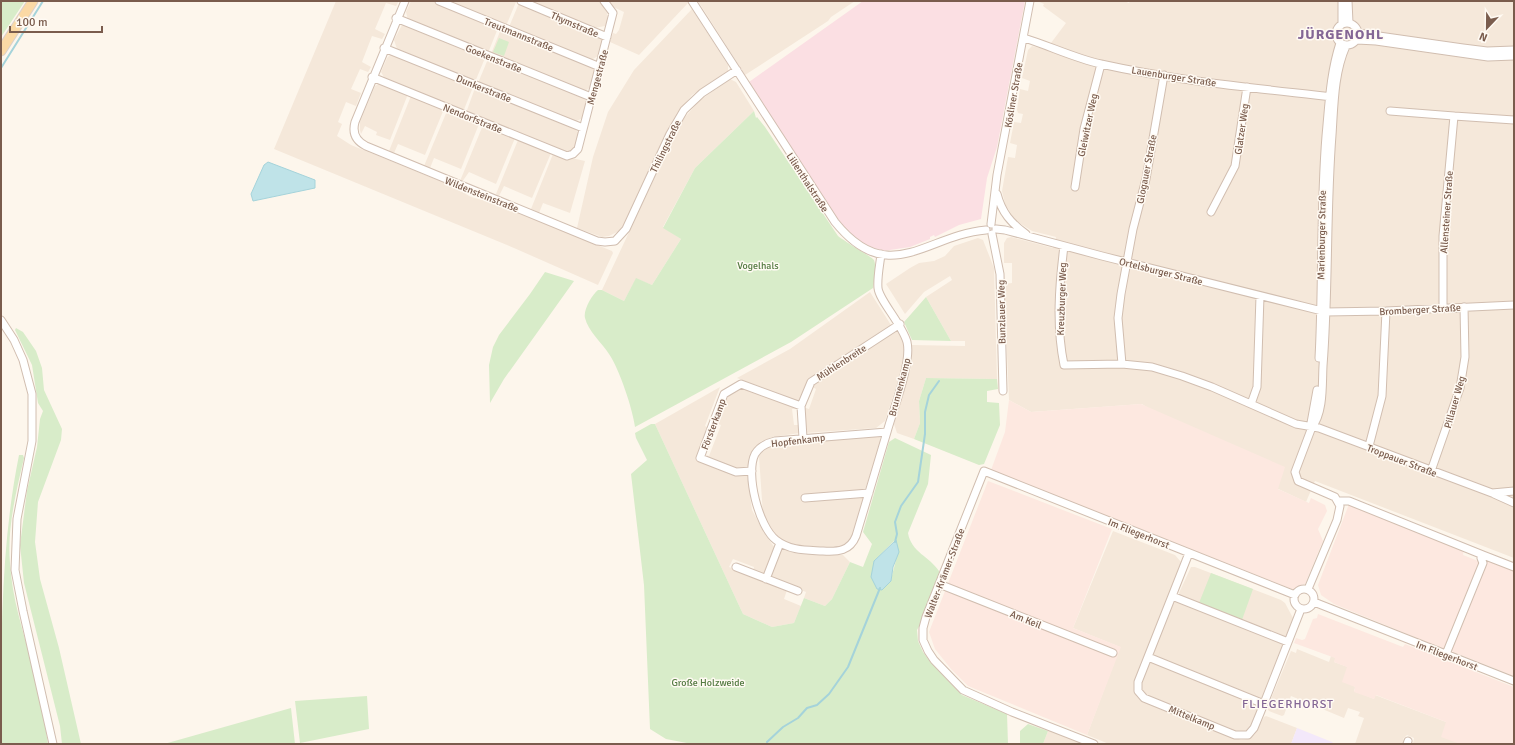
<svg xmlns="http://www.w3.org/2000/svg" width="1515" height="745" font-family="Signika,sans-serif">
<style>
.residential{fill:#f5e8da}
.commercial{fill:#fde8e0}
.education{fill:#f3e8fa}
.medical{fill:#fbdfe3}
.green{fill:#d8ecc9;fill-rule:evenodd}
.water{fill:#bfe3e8;stroke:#a5d3da}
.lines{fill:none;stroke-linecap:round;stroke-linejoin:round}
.stream{stroke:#a5d3da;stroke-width:2}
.minor-casing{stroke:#d1beb0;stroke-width:9}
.major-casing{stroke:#dad1cd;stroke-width:11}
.minor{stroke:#fff;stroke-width:7}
.major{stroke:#fbd9a5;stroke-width:9}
.labels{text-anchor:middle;stroke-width:3;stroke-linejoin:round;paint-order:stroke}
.street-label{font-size:10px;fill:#7a5c4d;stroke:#fffaf3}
.park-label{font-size:10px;fill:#537a41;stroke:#fffaf3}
.quarter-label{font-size:12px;letter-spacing:1px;fill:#846695;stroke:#fffaf3}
.district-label{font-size:14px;font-weight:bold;letter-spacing:1px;fill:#846695;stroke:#fffaf3}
</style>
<rect width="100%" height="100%" fill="#fdf6ec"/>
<path class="residential" d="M336,1h63l-3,5 -10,-3 -11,26 10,5 -3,5 -10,-3 -10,26 9,5 -3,5 -8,-3 -9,20 10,4 -5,13 -10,-4 -8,20 4,2 -5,12 14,9 99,40 21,12 26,7 115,47 1,2 -15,32 -84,-37 -240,-99z
M411,1h23l64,27 -10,25 -80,-33 -2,-8z
M446,1h68l2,1 -10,24z
M527,1h72l8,12 1,7 -3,6 -11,2z
M607,1h80l1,2 -49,52 -29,-13 3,-9 3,1 3,-4 5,-18 -15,-7z
M698,1h157l-24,16 -3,4 -83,54z
M1037,1h87l5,2 1,-2h384v557l-199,-77 -9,21 -53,-25 -111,-73 -111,8 -22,-12 -5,-116 8,-1v-20h-8v-20l3,-5 4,-1 42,11 3,-11 -24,-6 -17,-11 -10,-16 -3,-13 6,-34 7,1 2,-13 -7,-2 4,-21 7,1 2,-9 -5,-1 -1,-3 3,-21 8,2 2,-10 -8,-3 6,-28 4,-4 8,2 11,-5 15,-20 -23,-17 1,-2z
M519,3l82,34 2,3 -3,15 -9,5 -82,-33z
M692,9l36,56v6l-36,24 -15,18 -53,111 -5,7 -10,5 -7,1 -25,-9 16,-71 15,-45 26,-42z
M402,25l83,33 -10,24 -78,-33 -3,-9z
M501,29l91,38 3,4 -4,16 -6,4 -94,-37z
M391,54l82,33 -10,25 -78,-33 -4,-7 6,-14z
M488,59l95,39 4,4 -3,13 -3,4 -7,3 -96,-39z
M730,79l6,3 18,29 -59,57 -32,59 18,12 -29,46 -16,-6 -12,22 -22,-11 78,-167 19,-22z
M380,83l28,11 -18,46 -14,-5 1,-3 -12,-6 -4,8 -1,-4v-8l15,-36z
M475,88l99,40 5,5 -2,13 -7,6 -3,1 -101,-40z
M411,96l33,13 -19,46 -27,-11 -4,9 -5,-2z
M447,111l32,13 -18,45 -27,-11 -4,10 -6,-2z
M483,125l32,13 -19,46 -27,-12 -7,10 -2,-1z
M518,140l33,13 -19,45 -28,-12 -5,10 -3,-2z
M553,154l32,7 -15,52 -27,-10 -4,10 -8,-4z
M978,238l5,2 11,28 3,111 -71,-1 -7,23 1,22 -6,16 -17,-6 -3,-9 18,-60v-19l53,1v-5h-14l-25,-44 26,-17 -2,-4 -26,16 -19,22 -19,-30 24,-16 9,-5 15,-2 11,-5 9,-10z
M870,292l21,33 -83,55 -7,20 -4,1 -60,-23 53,-29z
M896,330l3,1 5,11 1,14 -3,13 -17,52 -9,7 -71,5 -2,-26 6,2 7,-20 -5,-3 1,-2z
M720,387l-15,39 2,1 -11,33 40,15h11l5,35 12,23 11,15 -10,26 -3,1 -9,-3 1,-5 -21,-8 -4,8 58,23 -3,9 17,7 -7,17 -22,4 -29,-13 -88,-190z
M742,387l56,21 -6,1 2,16h5l1,8 -28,4 -12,5 -9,11 -4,16 -9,1 -33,-13 -1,-3 5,2 12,-31 -5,-2 10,-28z
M879,436l2,5 -18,55 1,1 -11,40 -8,9 -10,3 -41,-3 -13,-5 -8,-9 -10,-17 -4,-59 4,-5 10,-7z
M1113,531l62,24 6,7 -47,121v7l3,7 6,5 98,38 8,-1 6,-5 9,-17 2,-1 31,12 -6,16h-182l-22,-9 33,-88 -47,-19z
M781,549l18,5 44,1 7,7 -18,37 -7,7 -21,-8 2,-6 -34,-13 -2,-3z
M1191,567h4l86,33 4,3 8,15 -5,17 -4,2 -104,-41 -1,-3z
M1178,601l89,37 15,4 2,4 -20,51 -4,2 -15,-6v-1l-90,-35 -2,-3 20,-52z
M1297,649l32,13 2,-6 5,2 -2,4 14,5 7,21 -1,3 20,8 1,-4 71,27 14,22h-47l1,-6 -7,-3 -4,4v5h-48l9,-26 -6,-2 2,-4 -12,-4 -4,10 -53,-22 -7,19 -2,1 -13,-5 -2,-3 24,-57 5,2z
M1152,662l105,42 2,6 -10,21 -10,2 -93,-37 -3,-3 -2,-8 8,-22z
M1051,729l37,15h-45l5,-13z"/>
<path class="commercial" d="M1009,400l22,12 110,-8 144,63 -7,22 31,14 2,-5 14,7 2,6 -9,18 5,12 -18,43 -4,1 -7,5 -303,-120 14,-38z
M988,481l124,48 -39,99 48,19 -34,88 -119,-49 -17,-17 -16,-20 -6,-17z
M1349,504l115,45 -1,6 15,6 1,4 -11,31 -2,-1 -22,54 -110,-45 -13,-9 -3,-10z
M1487,558l27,10v108l-63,-25z
M1318,614l85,33 2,-3 109,43v57h-54l-19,-7 5,-15 -70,-27 -2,4 -20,-7 1,-5 -13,-5 5,-15 -13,-5 1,-4 -41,-15 2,-5 6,2 3,-1 8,-20 4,-1z"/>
<path class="education" d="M1297,728l35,14 2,2h-43z"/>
<path class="medical" d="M863,1h162l-28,146 -10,31 -6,41 -22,6 -24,12 -1,-2 -4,2v2l-20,8 -27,4 -18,-6 -23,-16 -78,-120 -15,-27z"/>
<path class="green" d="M1,1h24l-24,36z
M499,38l10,4 -5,14 -11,-4z
M754,111l2,7 1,-1 8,10 73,109c6,5 35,22 36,24 3,8 0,20 -1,28l-82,54 -156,85c-2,-17 -16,-59 -26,-73 -7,-11 -21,-23 -24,-36 -2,-8 7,-23 13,-28h4l22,11 12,-23 16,7 29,-46 -18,-11 32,-60z
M545,272l29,9 -70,98 -14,24 -1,-38 4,-18 6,-12 31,-41z
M926,297l25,44 -39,-1 -8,-18z
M16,328l7,4 13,19 6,17 2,22 18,39 -1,11 -23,62 -3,40 5,37 19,69 22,96h-19l-2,-18 -36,-143 -4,-38 7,-54 10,-44 3,-28 3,-8 -5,-8 -6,-38 -17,-35z
M926,378l71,1 1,10 -11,2v11l12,1 1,22 -16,39 -5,1 -65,-26 6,-16 -1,-22z
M651,424h4l88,190 29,13 22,-4 10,-25 21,8 7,-7 18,-37 13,5 9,-23 -9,-12 26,-90 6,-4 36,17 -3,29 -20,49c3,19 22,24 31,38v4l-14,40 -8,15 1,11 5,11 8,11 31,32 45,19 1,30h-316l-26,-5 -16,-10 -6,-144 -13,-111 16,-14 -11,-22 -1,-5zM895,540c6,13 -2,27 -4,41l-17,-20z
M19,455h4l1,3c-8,34 -17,70 -14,105 2,35 13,68 22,101 7,26 12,53 16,80h-47c0,-96 -1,-195 18,-289z
M1211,573l42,16 -11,31 -43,-17z
M367,696l2,33 -69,14 -5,-42z
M291,708l4,36h-131z
M1028,724l20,7 -5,13h-23v-13z"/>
<path class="water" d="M268,162l47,18v8l-62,13 -2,-7 13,-29z
M896,540l3,12 -6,15 -2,14 -9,9 -5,-1 -6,-12 3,-16z"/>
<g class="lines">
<path class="stream" d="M1,68l42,-67
M895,542l2,-8 -2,-12 6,-16 17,-24 7,-48v-22l4,-17 10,-14
M767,742l16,-15 15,-9 9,-10 10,-3 12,-11 19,-27 32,-79"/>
<g class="minor-casing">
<path id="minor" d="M405,1l-50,121c-3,11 1,19 11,24l231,95 8,1 10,-1 11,-12 44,-95 14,-24 18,-17 35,-23
M439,1l161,66
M521,1l86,36
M692,1l143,221c54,67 91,13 151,8
M1348,1l1,22
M396,18l195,79
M1336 34a11 11 0 1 1 22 0a11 11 0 1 1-22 0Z
M1342,24v-23
M1358,33l105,15 24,3 27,-1
M1024,38c26,8 50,20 77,26 76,17 154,24 232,33
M1357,40l19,1 112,16 26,-1
M384,48l199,80
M372,77l195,79 6,-2 5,-5 35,-136 -9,-12
M1390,111l64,5
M1075,187l9,-58 17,-65
M997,194c5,19 14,29 29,40
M1211,212l24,-46 12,-79
M991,224l6,-49 33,-174
M996,229l9,1 97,26 224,56 60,-1 128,-6
M992,234l8,40 3,117
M1064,246c-5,40 -8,80 0,119l58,-1 30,3 30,9 30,11 84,37 23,4 173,65 22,-2
M881,254c-1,10 -4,23 -3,34 1,12 24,36 29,54 5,21 -14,68 -20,90
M1443,307v-71l11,-120 60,4
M1,320l13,20 9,20 9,34v47l-15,78 -2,51 8,41 30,133
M1319,358c4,-74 1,-148 7,-222 3,-31 4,-62 14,-93
M1122,364l-4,-46 3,-24 12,-65 13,-50 18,-104
M1251,404l6,-17 3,-91
M1312,427l-1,-4 6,-33
M887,432l-31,104c-6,15 -18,16 -33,15 -16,-1 -33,0 -47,-11 -17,-13 -31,-66 -21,-86 4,-7 12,-11 20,-13z
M803,438l-2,-32 10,-24 89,-58
M1369,446l13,-50 4,-85
M752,471l-16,1 -36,-14 24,-64 17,-10 60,22
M1431,471l29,-83 5,-31 -1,-50
M1494,494l20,9
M805,498l64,-5
M1338,501h11l134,54 -2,3 2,5 -37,91
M1189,553l-51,129v9l6,7 91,37h13l6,-7 7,-17 40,-102
M1483,555l31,12
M736,567l62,24
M766,579l14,-36
M939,584l174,69
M1294 599a10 10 0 1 1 20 0a10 10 0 1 1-20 0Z
M1308,589l29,-69 3,-14 -5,-9 -37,-16 -3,-9 17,-45c12,-15 10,-43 11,-61 6,-77 3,-154 9,-231 2,-30 2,-62 14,-89
M1172,596l116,46
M1314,602l200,79
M1148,657l116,47
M1094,744l-82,-32 -49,-22 -29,-30 -6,-9 -5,-11v-12l3,-11 58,-146 311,124
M1407,744l1,-3"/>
</g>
<g class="major-casing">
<path id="major" d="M1,51l32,-50"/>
</g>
<use href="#minor" class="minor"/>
<use href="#major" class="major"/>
</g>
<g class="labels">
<g class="street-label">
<text transform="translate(575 24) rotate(23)" y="4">Thymstraße</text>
<text transform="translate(519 34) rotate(22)" y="4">Treutmannstraße</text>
<text transform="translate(494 58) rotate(22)" y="4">Goekenstraße</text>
<text transform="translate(1174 76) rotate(9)" y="4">Lauenburger Straße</text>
<text transform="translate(597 77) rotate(-75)" y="4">Mengestraße</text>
<text transform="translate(484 88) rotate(22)" y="4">Dunkerstraße</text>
<text transform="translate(1013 95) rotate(-80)" y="4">Kösliner Straße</text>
<text transform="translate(473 118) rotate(22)" y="4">Nendorfstraße</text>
<text transform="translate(1087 125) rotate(-78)" y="4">Gleiwitzer Weg</text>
<text transform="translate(1241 129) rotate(-82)" y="4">Glatzer Weg</text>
<text transform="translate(665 146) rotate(-64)" y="4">Thilingstraße</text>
<text transform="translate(1146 169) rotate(-79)" y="4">Glogauer Straße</text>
<text transform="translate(808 182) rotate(57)" y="4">Lilienthalstraße</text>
<text transform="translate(482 194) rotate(22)" y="4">Wildensteinstraße</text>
<text transform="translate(1446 212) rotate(-86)" y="4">Allensteiner Straße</text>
<text transform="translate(1321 235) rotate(-89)" y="4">Marienburger Straße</text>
<text transform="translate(1161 271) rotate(14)" y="4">Ortelsburger Straße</text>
<text transform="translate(1061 299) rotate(-88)" y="4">Kreuzburger Weg</text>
<text transform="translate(1420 309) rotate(-3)" y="4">Bromberger Straße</text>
<text transform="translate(1001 312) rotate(-91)" y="4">Bunzlauer Weg</text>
<text transform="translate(841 362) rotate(-33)" y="4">Mühlenbreite</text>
<text transform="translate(899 387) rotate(-75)" y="4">Brunnenkamp</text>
<text transform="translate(1454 402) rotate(-74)" y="4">Pillauer Weg</text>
<text transform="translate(713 424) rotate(-70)" y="4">Försterkamp</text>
<text transform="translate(798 440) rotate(-7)" y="4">Hopfenkamp</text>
<text transform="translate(1402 460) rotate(21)" y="4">Troppauer Straße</text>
<text transform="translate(1139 533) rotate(22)" y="4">Im Fliegerhorst</text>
<text transform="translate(944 573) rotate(-69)" y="4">Walter-Krämer-Straße</text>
<text transform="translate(1026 619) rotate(22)" y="4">Am Keil</text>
<text transform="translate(1447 655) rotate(21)" y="4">Im Fliegerhorst</text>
<text transform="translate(1192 717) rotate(22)" y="4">Mittelkamp</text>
</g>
<g class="park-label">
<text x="758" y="269">Vogelhals</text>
<text x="708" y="686">Große Holzweide</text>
</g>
<g class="quarter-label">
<text x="1288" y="708">FLIEGERHORST</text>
</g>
<g class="district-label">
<text x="1341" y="39">JÜRGENOHL</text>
</g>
</g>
<rect width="1515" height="745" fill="none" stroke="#7a5c4d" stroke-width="4"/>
<g transform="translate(1487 28) rotate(202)" stroke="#fffaf3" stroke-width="3" paint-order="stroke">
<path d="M0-3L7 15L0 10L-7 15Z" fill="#7a5c4d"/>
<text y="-6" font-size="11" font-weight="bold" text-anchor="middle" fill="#7a5c4d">N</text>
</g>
<path d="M10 26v6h92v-6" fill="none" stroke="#7a5c4d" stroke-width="2"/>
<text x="16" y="26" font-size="12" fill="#7a5c4d" stroke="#fffaf3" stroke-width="3" paint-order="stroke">100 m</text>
</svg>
